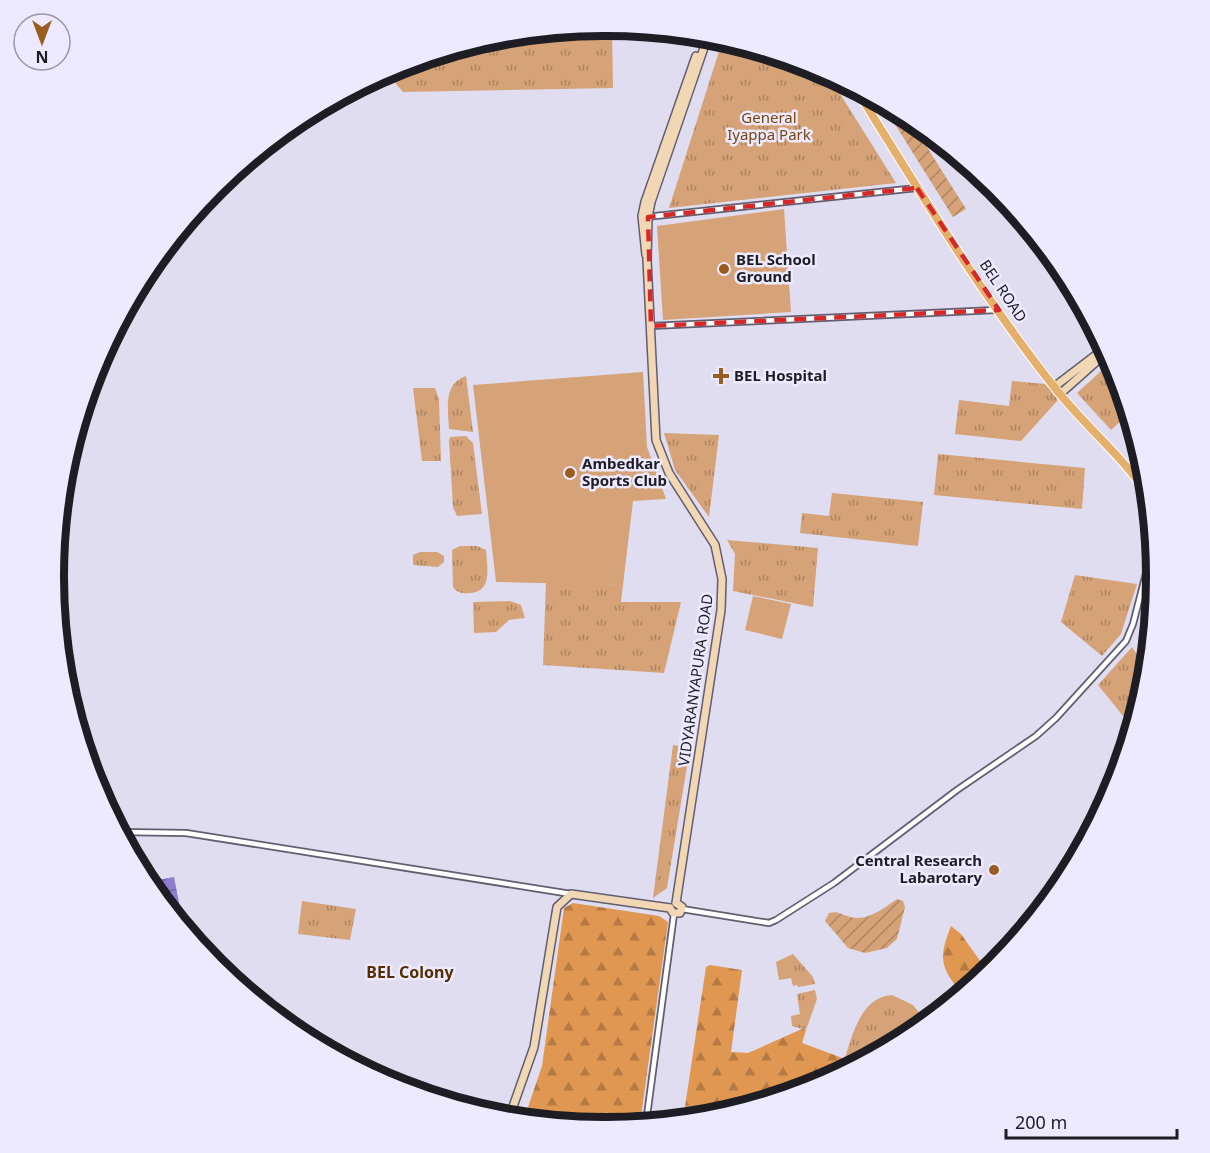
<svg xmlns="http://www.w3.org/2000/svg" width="1210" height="1153" font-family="'Noto Sans',sans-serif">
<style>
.grass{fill:url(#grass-tufts)}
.forest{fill:url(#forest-firs)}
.garden{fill:url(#garden-furrows)}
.pitch{fill:#d5a377}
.water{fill:url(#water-waves)}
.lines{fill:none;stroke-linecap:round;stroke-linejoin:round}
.street-casing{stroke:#615e6f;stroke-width:8}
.secondary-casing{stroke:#615e6f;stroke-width:10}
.primary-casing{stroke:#fff;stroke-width:10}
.street{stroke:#fff;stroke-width:4.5}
.secondary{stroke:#f2d7b5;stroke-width:7}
.primary{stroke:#e5b06b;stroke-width:8}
.marked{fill:none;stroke:#d62828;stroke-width:4.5;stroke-dasharray:12 8;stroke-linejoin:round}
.poi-dot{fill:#995e1f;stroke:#edeaff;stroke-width:2}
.labels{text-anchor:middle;stroke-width:5;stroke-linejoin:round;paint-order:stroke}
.park-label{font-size:15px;fill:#774612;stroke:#edeaff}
.poi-label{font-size:15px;font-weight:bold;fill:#1e1d24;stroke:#edeaff;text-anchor:start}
.street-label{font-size:15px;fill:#1e1d24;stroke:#edeaff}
.neighbourhood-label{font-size:16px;font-weight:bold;fill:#542d00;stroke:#edeaff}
.rim{fill:none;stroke:#1e1d24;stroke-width:8}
</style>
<defs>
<pattern id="grass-tufts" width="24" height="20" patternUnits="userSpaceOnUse" patternTransform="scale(1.5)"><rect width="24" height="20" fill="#d5a377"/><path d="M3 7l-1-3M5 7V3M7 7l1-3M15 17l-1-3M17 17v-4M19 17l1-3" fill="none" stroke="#ac8461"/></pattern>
<pattern id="forest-firs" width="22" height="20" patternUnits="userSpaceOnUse" patternTransform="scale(1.5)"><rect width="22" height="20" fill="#e09751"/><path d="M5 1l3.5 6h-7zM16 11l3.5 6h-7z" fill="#b57b43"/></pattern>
<pattern id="garden-furrows" width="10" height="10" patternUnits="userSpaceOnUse" patternTransform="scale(1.5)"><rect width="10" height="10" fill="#d5a377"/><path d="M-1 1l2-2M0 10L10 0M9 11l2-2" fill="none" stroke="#ac8461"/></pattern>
<pattern id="water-waves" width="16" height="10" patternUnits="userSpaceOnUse" patternTransform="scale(1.5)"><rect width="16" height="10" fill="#8f7dd1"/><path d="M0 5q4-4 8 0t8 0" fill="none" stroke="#7466a9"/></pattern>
</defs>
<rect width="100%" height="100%" fill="#e0ddf1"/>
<path class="grass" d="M605,26h7l1,62 -210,4 -12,-14v-9l3,-2 104,-31z
M723,39l93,29 11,5 69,110 -227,25z
M1112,361l17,53 -18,16 -34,-37z
M466,376l7,56 -24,-3c-1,-21 -6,-45 17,-53z
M1012,381l33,3 13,16 -37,41 -66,-7 4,-34 50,6z
M413,388h22l4,11 2,62h-19z
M664,433l55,2 -10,82 -34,-47z
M466,436l7,7 9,71 -25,2 -4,-9 -4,-67 1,-3z
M938,454l147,14 -3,41 -148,-14z
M832,493l91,9 -5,44 -118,-13 2,-20 27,3z
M727,540l91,8 -5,59 -80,-16 2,-37z
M460,546h17l9,4c1,16 7,42 -16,43 -7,1 -13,0 -17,-6l-1,-37z
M420,552h17l7,4v6l-6,5 -25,-2v-10z
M1155,565l-6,82 -10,-15z
M1075,575l62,9 -16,50 -19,22 -41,-34z
M546,581l77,4 -2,17h60l-17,71 -121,-8z
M510,601l11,4 4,13 -16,2 -13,12 -22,1 -1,-31z
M1132,647l8,12 8,-5 -3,30 -13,43 -34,-42z
M673,745l17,3 -23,140 -14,10z
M302,901l54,8 -6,31 -52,-6z
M793,954l20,23 2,7 -17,3 -1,-2 -4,1 -2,-8 -12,2 -3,-18z
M815,990l2,9 -11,31 -14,-4 -1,-10 9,-2 -3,-20z
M892,995l21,10 14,17c-24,20 -52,36 -83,39 8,-24 16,-64 48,-66z"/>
<path class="forest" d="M573,903l86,13 9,6 -28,202 -35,3 -81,-8 18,-53 22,-158z
M951,926l10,8 27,38 -26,21c-23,-26 -23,-36 -11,-67z
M710,965l32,5 -11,82 17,1 54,-24 4,1 -4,13 43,16 -1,2 21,-2c-56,30 -118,55 -182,61l23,-153z"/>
<path class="garden" d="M881,102l27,15 58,92 -13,8z
M897,899l6,2 2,6 -8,32 -10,9 -22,5 -17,-5 -23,-27 4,-8c8,-2 11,1 18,3 20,7 35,-7 50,-17z"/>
<path class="pitch" d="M784,209l7,103 -128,8 -6,-94z
M643,372l4,75 19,52 -33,2 -10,84 -127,-3 -23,-197z
M753,596l38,8 -9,35 -37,-9z"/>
<path class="water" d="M174,877l10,51 -37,-46z"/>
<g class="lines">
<g class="street-casing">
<path id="street" d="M646,217l271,-29
M651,326l345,-16
M120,832l66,1 385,61
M682,909l87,14 7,-3 58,-37 123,-93 79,-54 20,-18 70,-77 7,-17 20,-78
M646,1123l28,-209"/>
</g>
<g class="secondary-casing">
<path id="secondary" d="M646,255l-4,-39 3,-14 51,-146
M1054,387l51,-39
M1060,394l36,-32
M676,903l45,-293 1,-31 -7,-34 -46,-72 -13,-33 -9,-180 1,-43 3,-15 57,-166
M670,908l3,5h7l2,-6 -6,-4
M509,1118l25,-71 23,-140 14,-13 99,14"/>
</g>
<g class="primary-casing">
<path id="primary" d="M856,89c63,101 125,206 199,299 29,37 66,67 93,106"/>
</g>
<use href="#street" class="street"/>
<use href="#secondary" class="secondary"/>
<use href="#primary" class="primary"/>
</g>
<path class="marked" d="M917,188l82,122 -348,16 -3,-109z"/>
<g class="poi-dot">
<circle cx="724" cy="269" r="6"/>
<path d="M718 367h6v6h6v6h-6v6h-6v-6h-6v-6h6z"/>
<circle cx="570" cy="473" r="6"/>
<circle cx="994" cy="870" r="6"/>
</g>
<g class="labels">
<g class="park-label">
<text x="769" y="123">General<tspan x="769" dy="17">Iyappa Park</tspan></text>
</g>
<g class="poi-label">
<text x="736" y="265">BEL School<tspan x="736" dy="17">Ground</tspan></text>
<text x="734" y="381">BEL Hospital</text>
<text x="582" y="469">Ambedkar<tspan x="582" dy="17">Sports Club</tspan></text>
<text x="982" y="866" text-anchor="end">Central Research<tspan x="982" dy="17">Labarotary</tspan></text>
</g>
<g class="street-label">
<text transform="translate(1003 291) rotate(56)" y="5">BEL ROAD</text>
<text transform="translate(696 680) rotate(-82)" y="5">VIDYARANYAPURA ROAD</text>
</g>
<g class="neighbourhood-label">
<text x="410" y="978">BEL Colony</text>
</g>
</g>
<path d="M0 0H1210V1153H0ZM604 36H606A540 540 0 0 1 1146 576V577A540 540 0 0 1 606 1117H604A540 540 0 0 1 64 577V576A540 540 0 0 1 604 36Z" fill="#edeaff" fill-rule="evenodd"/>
<path class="rim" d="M604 36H606A540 540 0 0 1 1146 576V577A540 540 0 0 1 606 1117H604A540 540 0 0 1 64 577V576A540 540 0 0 1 604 36Z"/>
<g transform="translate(42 42) rotate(180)"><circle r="28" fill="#edeaff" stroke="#9a98a7" stroke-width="1.5"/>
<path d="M0-4.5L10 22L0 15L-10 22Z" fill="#995e1f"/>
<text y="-9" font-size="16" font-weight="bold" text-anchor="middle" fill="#1e1d24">N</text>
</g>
<path d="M1006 1129v9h171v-9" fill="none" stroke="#1e1d24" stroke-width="3"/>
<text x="1015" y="1129" font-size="18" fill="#1e1d24" stroke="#edeaff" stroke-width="4.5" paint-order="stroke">200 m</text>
</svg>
